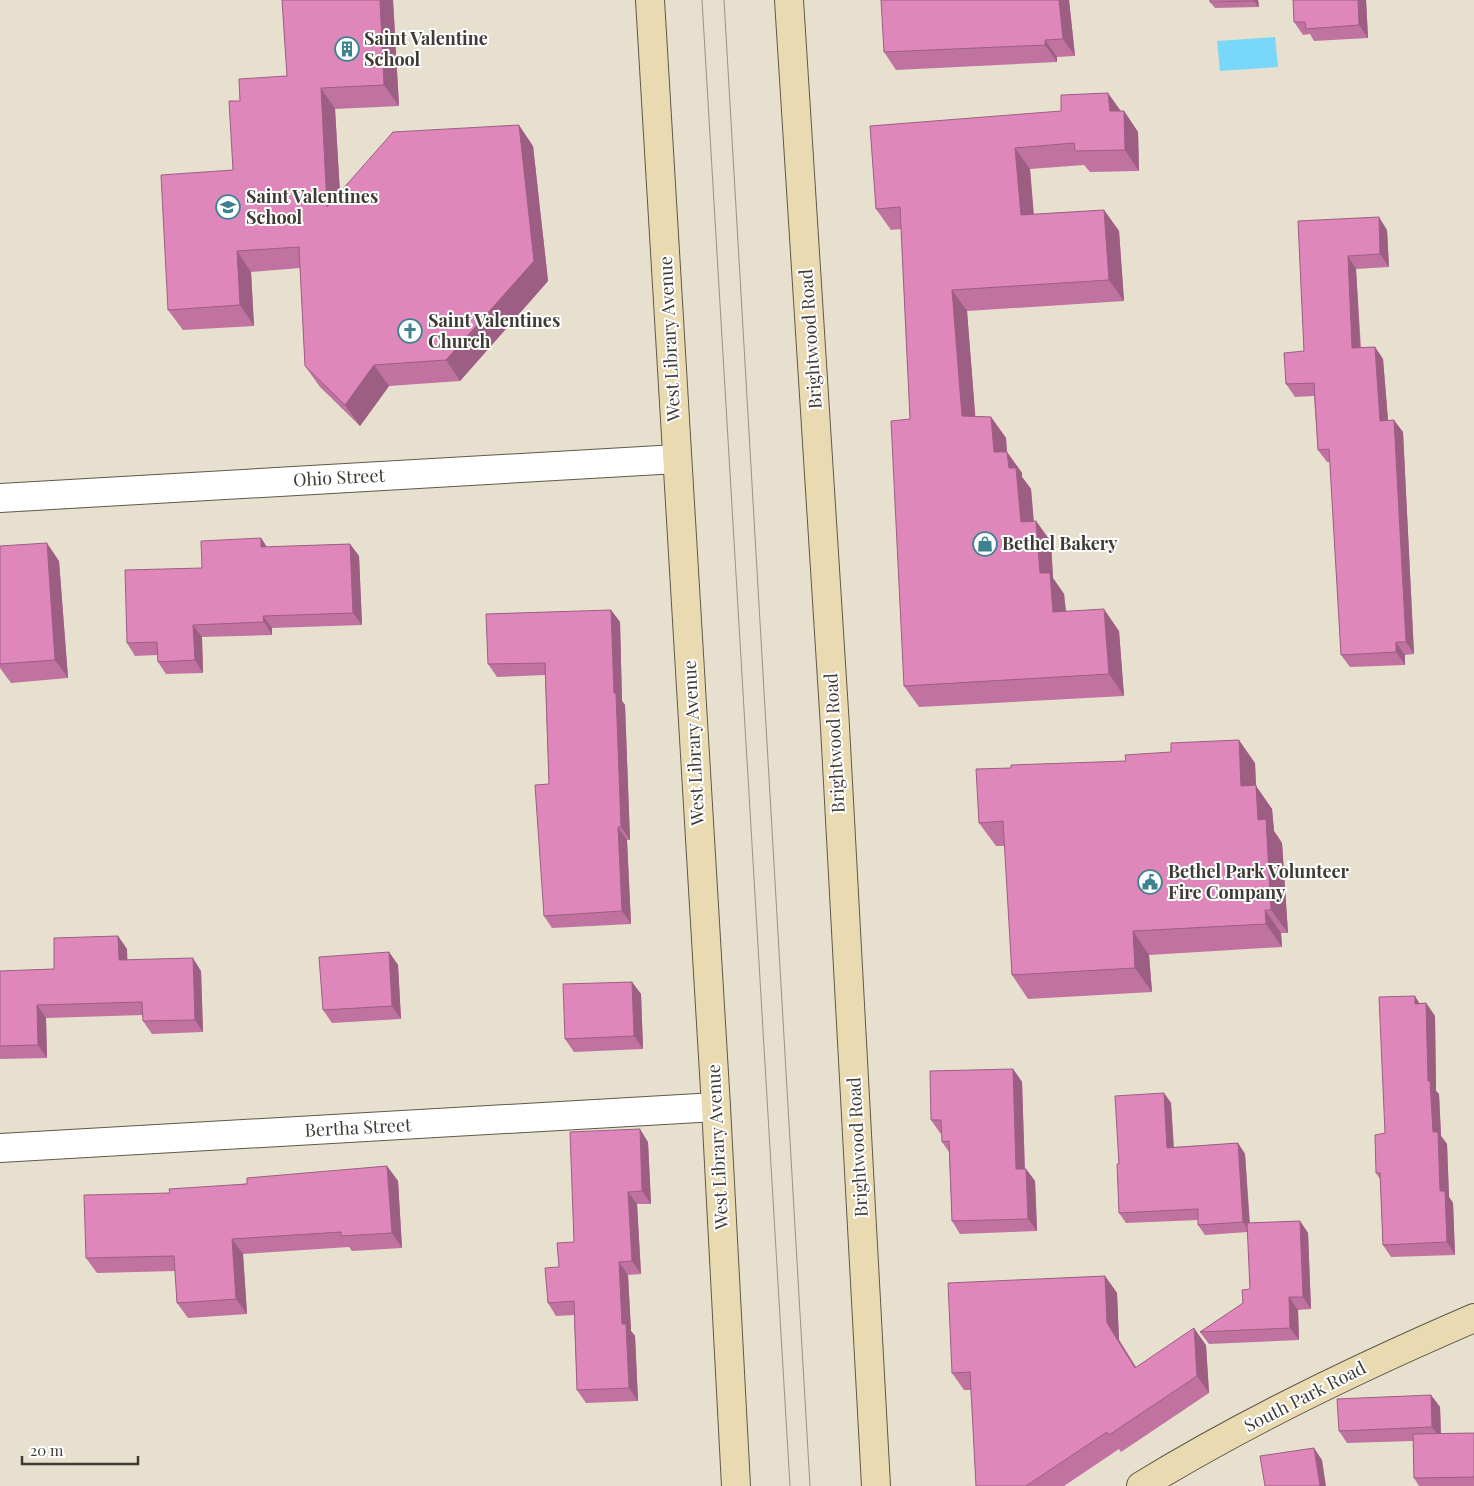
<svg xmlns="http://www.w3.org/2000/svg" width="1474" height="1486" font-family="'Playfair Display',serif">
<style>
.water{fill:#79d8f9}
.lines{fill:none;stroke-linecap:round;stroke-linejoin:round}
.street-casing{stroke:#5f594a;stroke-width:30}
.secondary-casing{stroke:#5f594a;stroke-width:30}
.street{stroke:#fff;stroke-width:28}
.secondary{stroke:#e9dab2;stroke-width:28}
.tram{stroke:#989386;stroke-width:1}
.wall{fill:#c073a1}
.shaded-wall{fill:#9c5e83}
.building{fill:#df86bb;stroke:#9c5e83}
.labels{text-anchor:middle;stroke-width:4;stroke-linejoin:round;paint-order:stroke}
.poi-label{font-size:18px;font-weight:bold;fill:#3e3b34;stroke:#fff;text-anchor:start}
.street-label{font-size:18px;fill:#3e3b34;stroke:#fff}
</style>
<rect width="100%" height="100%" fill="#e7e0ce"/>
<path class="water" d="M1275,37l3,30 -58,4 -3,-30z"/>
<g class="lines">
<g class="street-casing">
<path id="street" d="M0,498l677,-39
M0,1148l716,-41"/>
</g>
<g class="secondary-casing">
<path id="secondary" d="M650,0l66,1107 20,379
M789,0l46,727 41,759
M1141,1486c106,-65 219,-119 333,-168"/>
</g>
<use href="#street" class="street"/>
<use href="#secondary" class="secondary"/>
<path class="tram" d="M702,0l88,1486
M724,0l86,1486"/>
</g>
<path class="wall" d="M282,0h111l6,106 -64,3 5,84 193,-47 15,135 -88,100 -71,5 -29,40 -40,-39 -15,-21 -5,-98 -49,4 3,54 -71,4 -15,-20 65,-140 7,-69 47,-25z
M1069,0l6,56 -18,1v5l-161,8 -12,-18z
M1258,0l1,7 -44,1 -5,-6z
M1366,0l2,38 -54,3 -4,-7 -7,1 -9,-13z
M1108,93l12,18h4l14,21 1,39 -49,1 -6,-7 -54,4 4,45 70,-4 15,21 5,70 -157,10 8,105 16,1 15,21 1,14 15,21v4l9,12 3,32h2l15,21 2,36 11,16 2,17 53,20 5,65 -205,11 -15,-21 6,-267 -9,-190 -10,1 -15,-21 185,-98z
M1298,221l89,9 2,37 -33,2 5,79 14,-1 8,12 5,61 15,12 11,222 -9,1v10l-55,2 -9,-12 -11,-193h-3l-9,-12 -4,-54 -19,1 -9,-13 18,-33z
M261,538l6,9 83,-3 9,12 3,69 -90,3v7l-70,2 1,36 -37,1 -8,-12 -1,-7 -22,1 -8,-13 75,-75z
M0,546l59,15 9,117 -57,5 -11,-15z
M611,610l9,12 2,79 3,4 5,135h-3l4,84 -79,4 -8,-12 5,-132 -4,-109 -48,2 -9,-13z
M1255,763l1,23 16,23 2,22 8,12 6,90h-7l1,14 -133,8 3,37 -124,7 -16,-24 -7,-129h-9l-17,-23z
M118,936l9,13v11l74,11 2,61 -51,2 -9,-13v-6l-97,3 1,40 -47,1v-88l54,-2z
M389,952l9,13 3,54 -69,4 -9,-13z
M632,982l9,12 2,55 -69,3 -9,-13z
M1426,1003l9,13 1,75 3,3 2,42 6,8 2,53 4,6 2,52 -64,2 -8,-12 -3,-66 -4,-6 9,-40 35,-129z
M1013,1069l9,13 3,87h1l9,12 2,50 -77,3 -8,-13 -3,-69 -7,-10v-9h-2l-9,-13z
M1164,1093l7,10 3,44 64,-4 7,11 5,69 50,-2 8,12 3,76 -13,1 1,30 -90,4 -9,-12 43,-29 7,-14 -2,-57 -43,3 -7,-10v-5l-72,3 -7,-10v-49z
M648,1142l3,62h-14l4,70 -13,1 3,56 4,5 3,65 -52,2 -9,-13 -3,-75 -18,1 -8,-13 26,-61z
M387,1166l11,15 4,67 -50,3 -3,-4 -106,7 4,60 -59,4 -11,-15 -2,-32 -78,2 -11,-15 84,-65z
M1105,1276l12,17 2,47 17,27 70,-22 3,48 -88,59 -2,-3 -55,37h-88l-5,-96h-7l-12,-17z
M1431,1395l9,12 1,27 33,-1v53h-55l-5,-8 -1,-37 -66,2 -8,-12z"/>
<path class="shaded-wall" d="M380,0h13l6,106 -15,-21z
M1059,0h10l6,56 -12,-17z
M1254,0h4l1,7 -5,-6z
M1358,0h8l2,38 -9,-13z
M1045,40l12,17v5l-12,-17z
M321,88l14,21 7,119 -15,-21z
M1108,93l15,21 1,-3 14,21 1,39 -14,-21 -15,-39z
M519,125l14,21 15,135 -88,100 -14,-21z
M1015,148l15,21 5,67 -14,-21z
M1104,210l15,21 5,70 -15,-21z
M1379,217l8,13 2,37 -9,-13z
M237,251l14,21 3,54 -14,-21z
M1348,256l8,13 5,92 -9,-13z
M952,290l15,21 10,126 -15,-21z
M1375,347l8,12 6,74 -9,-12z
M374,365l15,21 -29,40 -15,-21z
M991,417l15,21 2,35 -14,-21z
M1394,420l9,12 11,222 -8,-12z
M1007,452l15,21v4l9,12 4,54 -14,-21 -12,-54z
M1036,521l15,21 2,36 11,16 4,39 -15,-21 -13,-39z
M261,538l8,13 -8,-4z
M47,543l12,18 9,117 -13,-18z
M350,544l9,12 3,69 -9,-12z
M1104,609l15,22 5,65 -15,-22z
M611,610l9,12 2,79 3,4 5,135 -9,-13 -7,-134z
M263,616l9,12v7l-8,-13z
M193,625l9,12 1,36 -8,-13z
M1396,642l9,13v10l-9,-13z
M1239,740l16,23 1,23 16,23 2,22 8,12 6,90 -17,-23 -13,-90 -17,-34z
M618,827l9,13 4,84 -9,-13z
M1265,910l16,23 1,14 -16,-23z
M1133,931l16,24 3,37 -17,-24z
M118,936l9,13 1,23 -9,-12z
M389,952l9,13 3,54 -9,-13z
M193,958l8,13 2,61 -8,-12z
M632,982l9,12 2,55 -9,-13z
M1415,996l8,13 -8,-5z
M1426,1003l9,13 1,75 3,3 2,42 6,8 2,53 4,6 2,52 -8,-13 -14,-110 -5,-51z
M37,1005l9,13 1,40 -9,-13z
M1013,1069l9,13 3,100 -9,-13z
M1164,1093l7,10 3,55 -7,-10z
M640,1129l8,13 3,62 -9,-13z
M1238,1143l7,11 5,78 -7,-10z
M387,1166l11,15 4,67 -10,-15z
M1026,1169l9,12 2,50 -9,-12z
M628,1192l9,12 4,70 -9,-13z
M1300,1221l8,12 3,76 -8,-12z
M232,1239l11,15 4,60 -11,-15z
M619,1262l9,13 3,56 4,5 3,65 -9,-13 -7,-64z
M1105,1276l12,17 2,47 28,45 -40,-62z
M1289,1297l9,13 1,30 -9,-12z
M1194,1328l12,17 3,48 -12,-17z
M1431,1395l9,12 1,32 -9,-12z
M1314,1448l8,12 4,26h-6z"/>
<path class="building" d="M282,0h98l4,85 -63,3 6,119 66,-75 126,-7 15,136 -88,99 -72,5 -29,40 -40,-39 -6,-119 -62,4 3,54 -72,5 -7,-135 72,-5 -4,-69h11l-1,-22 48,-3z
M881,0h178l4,39 -18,1v5l-161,7z
M1210,0h44v1l-44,1z
M1293,0h65l1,25 -53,4 -1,-7h-11z
M1108,93l2,18h14l1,39 -50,1 -1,-8 -59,5 6,67 83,-5 5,70 -157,10 10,126 29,1 3,35h13l2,16h7l5,54 15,-1 4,52h10l3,39 51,-3 5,65 -205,12 -13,-265 19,-2 -10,-212 -24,2 -6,-83 191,-15v-16z
M1379,217l1,37 -32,2 4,92 23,-1 5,74 14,-1 12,222h-10v10l-55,3 -12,-206 -11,1 -4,-67 -28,1 -2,-31 20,-2 -6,-130z
M261,538v9l89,-3 3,69 -90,3 1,6 -71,3 2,35 -37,2 -1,-20 -30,1 -2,-73 77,-2 -1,-27z
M47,543l8,117 -55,4v-118z
M611,610l3,83h2l5,134h-3l4,84 -78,5 -9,-131 14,-1 -4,-121 -57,1 -2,-50z
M1239,740l2,46 15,-1 2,35 8,-1 5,91h-6l1,14 -133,7 2,37 -123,7 -9,-154 -24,2 -3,-54 35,-1v-3l115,-4 -1,-6 46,-3v-9z
M118,936l1,24 74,-2 2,62 -52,1 -1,-19 -105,3 1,40 -38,1v-75l54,-2v-31z
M389,952l3,54 -69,4 -4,-53z
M632,982l2,54 -69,3 -2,-55z
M1415,996v8l11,-1 2,78h2l3,51h5l2,59h5l2,51 -64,3 -3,-72h-4l-1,-38 10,-2 -6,-136z
M1013,1069l3,100h10l2,50 -76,2 -3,-80 -7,1 -1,-22h-10l-1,-49z
M1164,1093l3,55 71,-5 5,79 -45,3v-16l-79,4 -2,-49h2l-4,-68z
M640,1129l2,62 -14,1 4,69 -13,1 3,62h4l3,64 -52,2 -3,-89 -26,2 -3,-35 14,-1 -2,-24 17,-1 -4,-110z
M387,1166l5,67 -51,3v-4l-109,7 4,60 -59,4 -3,-47 -88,2 -2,-63 86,-2 -1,-4 78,-5v-6z
M1300,1221l3,76h-14l1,31 -90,4 43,-29 -1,-13 8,-1 -3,-66z
M1105,1276l2,47 28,45 59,-40 3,48 -88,59 -2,-3 -81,54h-50l-6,-114 -18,1 -4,-90z
M1431,1395l1,32 -93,4 -2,-32z
M1474,1433v44l-60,1 -1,-44z
M1314,1448l6,38h-55l-5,-30z"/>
<defs>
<g id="building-ring" transform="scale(1.25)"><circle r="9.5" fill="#fff" stroke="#3d838f" stroke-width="1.5"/><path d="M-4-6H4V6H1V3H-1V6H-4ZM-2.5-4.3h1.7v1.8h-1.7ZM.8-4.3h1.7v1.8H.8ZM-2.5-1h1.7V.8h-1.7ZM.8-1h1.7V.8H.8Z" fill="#3d838f"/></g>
<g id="school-ring" transform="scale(1.25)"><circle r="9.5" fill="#fff" stroke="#3d838f" stroke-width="1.5"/><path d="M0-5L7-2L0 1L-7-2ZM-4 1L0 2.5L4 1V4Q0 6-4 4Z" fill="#3d838f"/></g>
<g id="church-ring" transform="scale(1.25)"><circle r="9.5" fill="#fff" stroke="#3d838f" stroke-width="1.5"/><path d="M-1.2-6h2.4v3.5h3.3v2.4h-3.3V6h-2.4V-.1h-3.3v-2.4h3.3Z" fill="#3d838f"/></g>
<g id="shop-ring" transform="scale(1.25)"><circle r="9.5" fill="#fff" stroke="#3d838f" stroke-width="1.5"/><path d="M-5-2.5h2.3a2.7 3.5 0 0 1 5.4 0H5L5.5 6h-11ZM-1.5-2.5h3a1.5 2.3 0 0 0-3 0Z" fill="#3d838f"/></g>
<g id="civic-ring" transform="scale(1.25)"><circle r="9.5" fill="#fff" stroke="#3d838f" stroke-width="1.5"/><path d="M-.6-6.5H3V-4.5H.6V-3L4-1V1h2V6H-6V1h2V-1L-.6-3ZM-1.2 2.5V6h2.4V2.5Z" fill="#3d838f"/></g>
</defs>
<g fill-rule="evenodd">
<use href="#building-ring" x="347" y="49"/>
<use href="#school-ring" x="228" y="207"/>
<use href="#church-ring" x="410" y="331"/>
<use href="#shop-ring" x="985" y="544"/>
<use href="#civic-ring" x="1150" y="882"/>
</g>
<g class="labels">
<g class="poi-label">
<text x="364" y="45">Saint Valentine<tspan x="364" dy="21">School</tspan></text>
<text x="246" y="203">Saint Valentines<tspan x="246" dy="21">School</tspan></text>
<text x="428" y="327">Saint Valentines<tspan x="428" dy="21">Church</tspan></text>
<text x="1002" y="550">Bethel Bakery</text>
<text x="1168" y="878">Bethel Park Volunteer<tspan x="1168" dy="21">Fire Company</tspan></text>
</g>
<g class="street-label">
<text transform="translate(670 339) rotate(-93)" y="6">West Library Avenue</text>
<text transform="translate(811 339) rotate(-94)" y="6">Brightwood Road</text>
<text transform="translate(339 478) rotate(-3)" y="6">Ohio Street</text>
<text transform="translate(694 743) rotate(-93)" y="6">West Library Avenue</text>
<text transform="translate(835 743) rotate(-93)" y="6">Brightwood Road</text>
<text transform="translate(358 1128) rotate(-3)" y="6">Bertha Street</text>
<text transform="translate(718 1147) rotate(-93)" y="6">West Library Avenue</text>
<text transform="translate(858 1147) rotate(-93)" y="6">Brightwood Road</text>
<text transform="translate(1305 1397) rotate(-27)" y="6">South Park Road</text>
</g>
</g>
<path d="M22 1456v8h116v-8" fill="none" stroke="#3e3b34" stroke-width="2.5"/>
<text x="30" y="1456" font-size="15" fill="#3e3b34" stroke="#ffffff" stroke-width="4" paint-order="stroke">20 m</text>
</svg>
